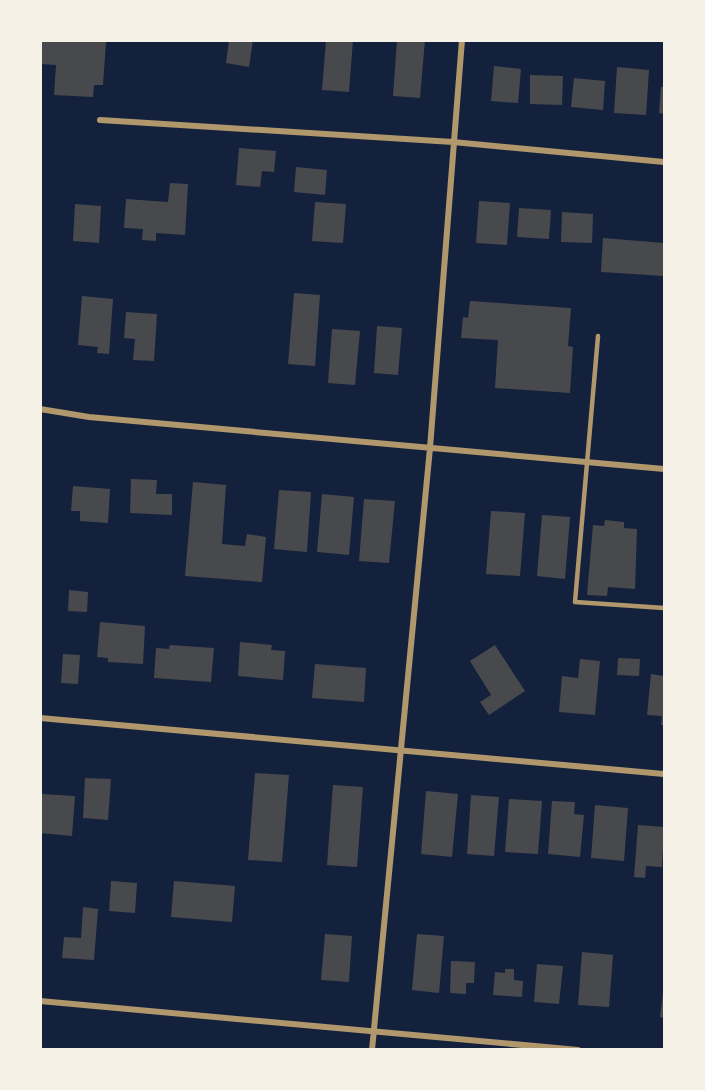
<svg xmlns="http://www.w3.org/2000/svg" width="705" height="1090" font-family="'Space Grotesk',sans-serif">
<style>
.building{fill:#48494c}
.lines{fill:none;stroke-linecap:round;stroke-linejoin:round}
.service{stroke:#b1986c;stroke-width:4.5}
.minor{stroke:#b1986c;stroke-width:6}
</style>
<rect width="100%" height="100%" fill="#14213d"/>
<path class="building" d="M40,40l66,2 -3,43h-9l-1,12 -39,-2 2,-30 -16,-1z
M229,40h24l-4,27 -23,-4z
M326,40h27l-4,52 -27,-2z
M397,40h28l-5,58 -27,-2z
M494,66l27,3 -3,34 -27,-2z
M617,67l32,3 -3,45 -32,-2z
M530,75l33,1 -1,29 -32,-1z
M574,78l31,3 -2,29 -32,-3z
M661,87h3v27l-5,-1z
M239,148l37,3 -2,21 -12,-1 -2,16 -24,-2z
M296,167l31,3 -2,25 -31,-3z
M170,183l18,1 -3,51 -29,-2v8l-14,-1 1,-11 -19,-1 2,-29 42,3z
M479,201l31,2 -3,42 -31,-2z
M315,202l31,2 -3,39 -31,-2z
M75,204l26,2 -2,37 -26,-2z
M519,208l32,2 -2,29 -32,-2z
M562,212l31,2 -1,29 -31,-1z
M603,238l61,5v33l-63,-4z
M294,293l26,2 -5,71 -27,-2z
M82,296l31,3 -4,55 -12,-1 1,-6 -20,-2z
M470,301l101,7 -3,38 5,1 -3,46 -75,-5 3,-48 -37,-2 2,-21 5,1z
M126,312l31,2 -3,47 -21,-1 2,-21 -11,-1z
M377,326l25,2 -4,47 -24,-2z
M332,329l28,2 -5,54 -27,-2z
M131,479l26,1 -1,14h16v21l-42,-2z
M193,482l33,3 -4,59 23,2 2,-12 19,3 -4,45 -77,-6z
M73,486l37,3 -2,34 -28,-2v-10h-9z
M279,490l32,2 -4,60 -33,-3z
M322,494l32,3 -5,58 -32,-3z
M364,499l31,2 -6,62 -30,-2z
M491,511l34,2 -5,63 -34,-2z
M542,515l28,2 -5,62 -28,-3z
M605,520l19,2v6l13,1 -2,60 -27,-2 -1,9 -20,-1 6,-70 11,1z
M69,590l19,2 -1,20 -19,-1z
M100,622l45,4 -2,38 -35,-2v-4l-11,-1z
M240,642l32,3 -1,5 14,1 -2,29 -45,-4z
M170,645l44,3 -3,34 -57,-4 2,-30 13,1z
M495,645l30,46 -36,24 -9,-13 11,-7 -21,-34z
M63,654l17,1 -2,29 -17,-1z
M618,658l22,1 -1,17 -22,-1z
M580,659l20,2 -5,54 -36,-3 3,-36 16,2z
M315,664l51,4 -2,34 -52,-4z
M651,674l13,2v49h-3l1,-9 -15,-1z
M255,773l34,2 -7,87 -34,-2z
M85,778l26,1 -3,41 -25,-2z
M333,785l30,2 -6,80 -30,-2z
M426,791l32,3 -6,63 -31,-3z
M42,794l33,2 -3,40 -32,-3z
M471,795l28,2 -5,59 -27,-2z
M509,799l33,2 -4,53 -33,-2z
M552,801l23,1 -1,12 10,1 -4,42 -32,-3z
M595,805l33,3 -4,53 -33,-3z
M638,825l26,2 -2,40 -16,-1 -1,12 -11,-1z
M111,881l26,2 -2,30 -26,-2z
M174,881l61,5 -3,36 -61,-5z
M83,907l15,2 -4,51 -32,-2 2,-21 17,1z
M325,934l27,2 -3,46 -28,-2z
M417,934l27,2 -5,57 -27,-3z
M582,952l31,3 -4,52 -31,-2z
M451,961l24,1 -1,21h-8v11l-16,-1z
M537,964l26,2 -4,38 -25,-2z
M505,969h9v11l9,1 -1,16 -29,-2 2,-23 10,1z
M663,993l1,1v24l-4,-1z"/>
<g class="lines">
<path class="service" d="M598,336l-23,266 89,6"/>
<path class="minor" d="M100,120l353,22 211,20
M40,409l49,8 575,52
M40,718l624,56
M40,1001l538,49
M372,1050l58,-602 32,-408"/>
</g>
<rect width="705" height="1090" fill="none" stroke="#f6f1e7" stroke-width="84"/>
</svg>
